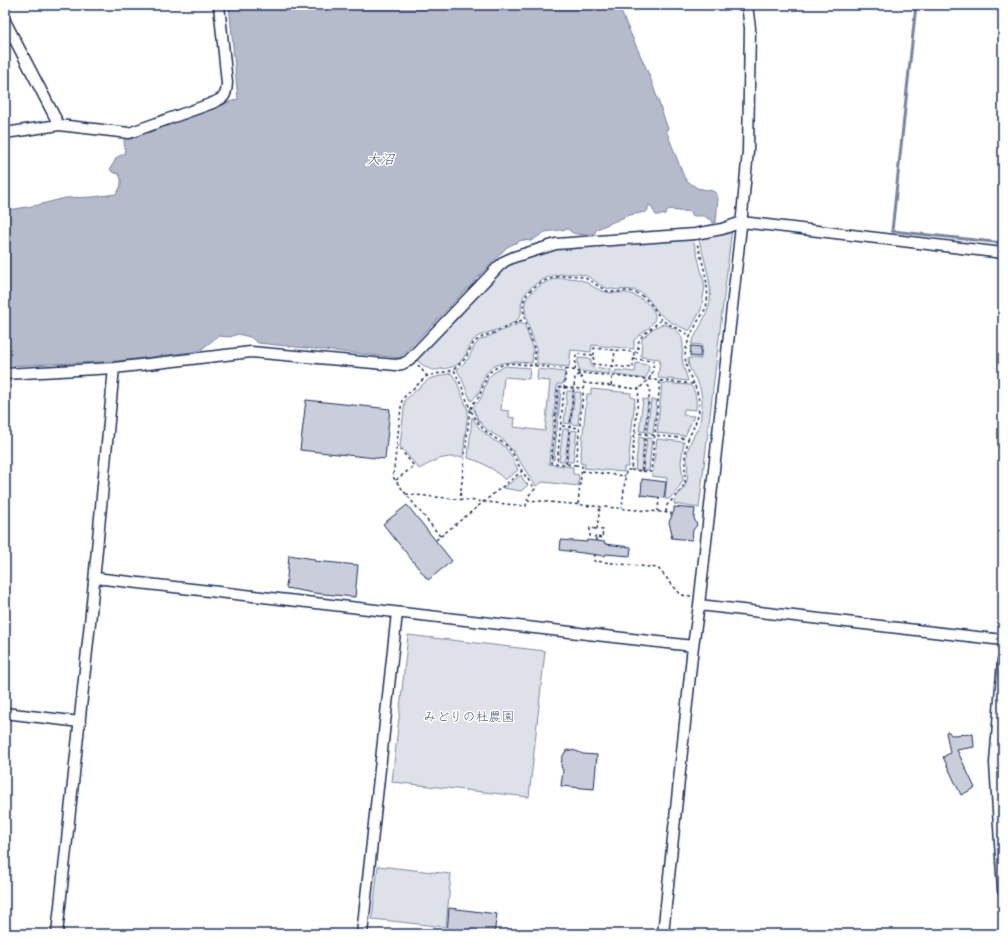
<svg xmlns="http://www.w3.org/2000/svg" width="1008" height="939" font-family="'Indie Flower','Klee One',sans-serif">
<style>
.green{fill:#dee1e7;stroke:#7c88a2}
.water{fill:#b5bbca;stroke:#77839f}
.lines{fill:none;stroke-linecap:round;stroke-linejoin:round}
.stream{stroke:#77839f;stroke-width:3}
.building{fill:#caceda;stroke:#1b2f5e}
.minor-casing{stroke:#1b2f5e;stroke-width:13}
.path{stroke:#1b2f5e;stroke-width:1.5;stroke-dasharray:3 3;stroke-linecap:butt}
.minor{stroke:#fff;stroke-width:10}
.labels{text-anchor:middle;stroke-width:3;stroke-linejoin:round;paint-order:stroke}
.park-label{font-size:13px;fill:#4c5c80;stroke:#fff}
.water-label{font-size:14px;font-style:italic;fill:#49597e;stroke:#fff}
</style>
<rect width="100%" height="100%" fill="#fff"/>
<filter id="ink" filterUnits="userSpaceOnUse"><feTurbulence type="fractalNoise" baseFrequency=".025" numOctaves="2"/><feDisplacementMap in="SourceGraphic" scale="8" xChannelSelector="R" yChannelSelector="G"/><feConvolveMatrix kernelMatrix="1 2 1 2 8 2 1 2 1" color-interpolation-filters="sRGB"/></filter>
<g filter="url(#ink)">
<path class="green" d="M732,228l-33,280 -25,-4c0,-8 9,-13 12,-20 3,-8 1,-19 1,-28 1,-12 6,-18 11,-28 2,-4 3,-10 3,-15 2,-10 1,-21 -3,-30 -5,-9 -10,-14 -10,-25l13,1 1,-14 -11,-1c5,-11 18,-32 19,-43 2,-19 -6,-42 -11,-61l3,-3z
M690,238l3,2 3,10 9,36 -4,24 -11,20h-3c-8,-4 -20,-9 -26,-15 -7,-6 -10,-15 -18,-21 -10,-7 -21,-3 -32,-5 -11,-1 -17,-11 -27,-14 -6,-2 -15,-1 -21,-1 -13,0 -38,12 -41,27 -2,6 1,12 -3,17 -8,10 -31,13 -42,19 -7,5 -8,13 -13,20 -5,9 -13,11 -23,12 -3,1 -6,1 -9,1 -6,-2 -11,-6 -15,-10v-5l40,-36 29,-34 17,-18 53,-20z
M560,278c8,0 16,0 24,3 3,1 5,3 8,5 4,2 9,5 14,6 8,2 14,0 21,1 11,2 33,15 27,28 -2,5 -16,15 -20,19v9l-42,-4 -1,7 -20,-2 -2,17 -32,-3c0,-5 0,-11 -1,-16 -3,-12 -15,-37 -10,-49 1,-2 5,-5 6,-7 8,-8 17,-12 28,-14z
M520,323l5,2 8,25 -1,13c-17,-1 -42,-5 -49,17 -3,10 -3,14 -12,21l-10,-24 -4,-7 11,-11 7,-14 5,-5z
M664,324c12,5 19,8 19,22 0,3 -1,7 -1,10 0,8 4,17 6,25l-30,-3 2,-19 -19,-2 1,-18c7,-7 12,-13 22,-15z
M578,358l13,1v8l19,2 -1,5 -29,-3 -2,-5z
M636,363l13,2 -1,8 -3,6 -30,-4 1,-5 19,2z
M505,366l25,2 -1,11 -25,-2 -3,33 8,1v6l6,1 -1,9 31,4 5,-50 -13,-1 1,-11 27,3 -2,12h-6l-8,80 24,3v7l6,1 -1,11 -35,-4 -7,4 -7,-10 -16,-25 -11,-12 -15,-9 -9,-10 -5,-13 7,-7 2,-5 6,-17 5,-5z
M451,373l5,7 12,30 -5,47h-14l-11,2 -19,10 -19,-23 5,-46 24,-21z
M662,383l28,2c6,4 7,18 6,25l-12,-1 -1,6 11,1 -9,20 -28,-3z
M591,389l40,4v4l4,1 -7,69h-4v5l-40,-4 1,-4 -5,-1 7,-69h4z
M559,390h2l-7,70h-2z
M567,391h6l-3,33 -6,-1z
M575,392h6l-3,33 -7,-1z
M643,399l5,1 -3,32 -6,-1z
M651,400h6l-4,33 -6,-1z
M472,417l8,12 7,6 6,5 8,4 5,4 5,7 7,15 -13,10 -11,-10 -14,-8 -12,-4z
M563,429h6l-4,32h-6z
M571,430l6,1 -4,31h-6z
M639,437l5,1 -3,32h-6z
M647,438h5l-3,33 -6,-1z
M657,439l27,3 -3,20 2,18 -5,9 -9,10h-4l2,-21 -15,-2z
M521,475l3,6 4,4 -7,6 -18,-3z
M408,635l137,16 -16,146 -137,-15z
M378,866l73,8 -5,53 -74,-8z"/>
<path class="water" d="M229,5h389l32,72 18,52 -2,1 18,47 2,3 11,8 16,3 4,3 1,4 -2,24 -3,1 -2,-4h-3c-4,-6 -10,-1 -16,-4 0,-1 0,-2 -1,-3 -3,-2 -14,1 -20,-3l-3,1 -3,5h-9l-6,-10 -2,1v4l-2,2 -17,3 -32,14 -3,5c-9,0 -20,3 -26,-5l-23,3 -14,9 -9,-1 -15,7 -107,111 -142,-15 -8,-6 -12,-3 -8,3 -12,-1c-6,5 -12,10 -19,15l-80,10 -114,5v-157h10l23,-4 27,-7 28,-1 23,-3c5,-6 7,-12 3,-20l-7,-2 -2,-3 7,-12 8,-4 -1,-14 114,-40z"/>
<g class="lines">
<path class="stream" d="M916,5l-24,226 111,12"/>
</g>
<path class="building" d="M691,346l10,1 -1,10 -10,-1z
M306,400l84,9 -5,50 -85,-9z
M642,479l24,3 -2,16 -23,-3z
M407,505l45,56 -24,19 -45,-56z
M674,507l21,2 -1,9 3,7 -4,5 -1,10 -21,-2 1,-4 -3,-12 5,-11z
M561,540l26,2v-2l18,2v2l26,3 -1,9 -24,-2 -1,2 -45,-6z
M289,555l25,4v2l44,4 -3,32 -41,-4 -28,-5z
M948,731l3,4 22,-1 1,13 -17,3 18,38 -14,7 -18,-38 7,-4 -4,-21z
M568,750l8,1 7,3 14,1 -3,34 -33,-3 2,-15 -2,-5 1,-8 3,-6z
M449,908l48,6 -3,20h-47z"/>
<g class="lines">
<g class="minor-casing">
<path id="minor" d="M5,21l54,104
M5,133l54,-8 70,8 81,-29c14,-6 16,-6 17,-21l-8,-78
M5,374l109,-6 137,-16 145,13 6,-1 6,-3 91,-95 6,-5 9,-4 42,-13 139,-10 27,-5 20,-7 261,31
M95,578l598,68
M699,605l304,35
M1003,660l-8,103 8,127
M5,713l75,9
M57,934l34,-321 23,-245
M362,934l35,-321
M663,934l30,-288 6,-41 42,-379 7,-75 2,-123 -3,-23"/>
</g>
<path class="path" d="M635,352h3v-9l4,-7 19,-16 30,16
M634,359l20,2 -2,14 -13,14
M418,365l9,11
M535,366c0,-6 0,-12 -1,-18 -3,-12 -14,-36 -10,-48 8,-21 46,-31 65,-20 6,3 11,8 18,11 7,2 14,0 21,0 17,2 26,16 33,29
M454,369l11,-10 9,-17 10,-6 12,-4 28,-13
M566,369l12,2 6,12
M575,370l1,-16 18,1 -1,9 40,4 1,-16 -40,-4v7
M694,384c-14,-27 -10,-36 3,-61 3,-5 7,-11 9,-16 5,-19 -4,-46 -9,-64
M611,386l4,-36
M471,409l1,-4 7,-8 9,-24 11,-7 10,-3 57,6 -9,94
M562,426l18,2
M566,464l9,-87 7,-4 112,11c10,22 4,35 -6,55l-53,-6
M576,465l-25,-2 7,-76 25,2
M631,470l20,2 9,-91
M582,471l43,5
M642,471l8,-83 -5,-6
M396,480l18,-14 -17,-21
M406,494l-13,-17 9,-78 25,-23 27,-6 8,17 8,22
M527,500l144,13v2h1
M578,504l4,-38 -6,-1 8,-82 55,6 -8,81h-5l-4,38
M658,512l1,-15
M666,512l1,-7 10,-10 5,-6 3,-7v-26l3,-17
M596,529l-6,-1v8l6,1
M440,536l-34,-42 120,12 2,-10 7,-7c-4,-6 -9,-12 -13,-18 -5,-8 -8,-17 -14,-24 -5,-5 -11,-7 -16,-11 -10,-6 -16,-16 -22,-27l-10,90
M436,540l86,-69
M596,541v-4l6,1 1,-8 -6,-1 3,-23
M595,554l-1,7 64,7 23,27 10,1"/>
<use href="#minor" class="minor"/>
</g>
</g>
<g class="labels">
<g class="park-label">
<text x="469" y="721">みどりの杜農園</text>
</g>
<g class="water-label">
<text x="380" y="164">大沼</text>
</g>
</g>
<rect width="1008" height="939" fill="none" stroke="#fff" stroke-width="20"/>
<rect x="10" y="10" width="988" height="919" fill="none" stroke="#1b2f5e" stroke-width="1.5" filter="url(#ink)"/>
</svg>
